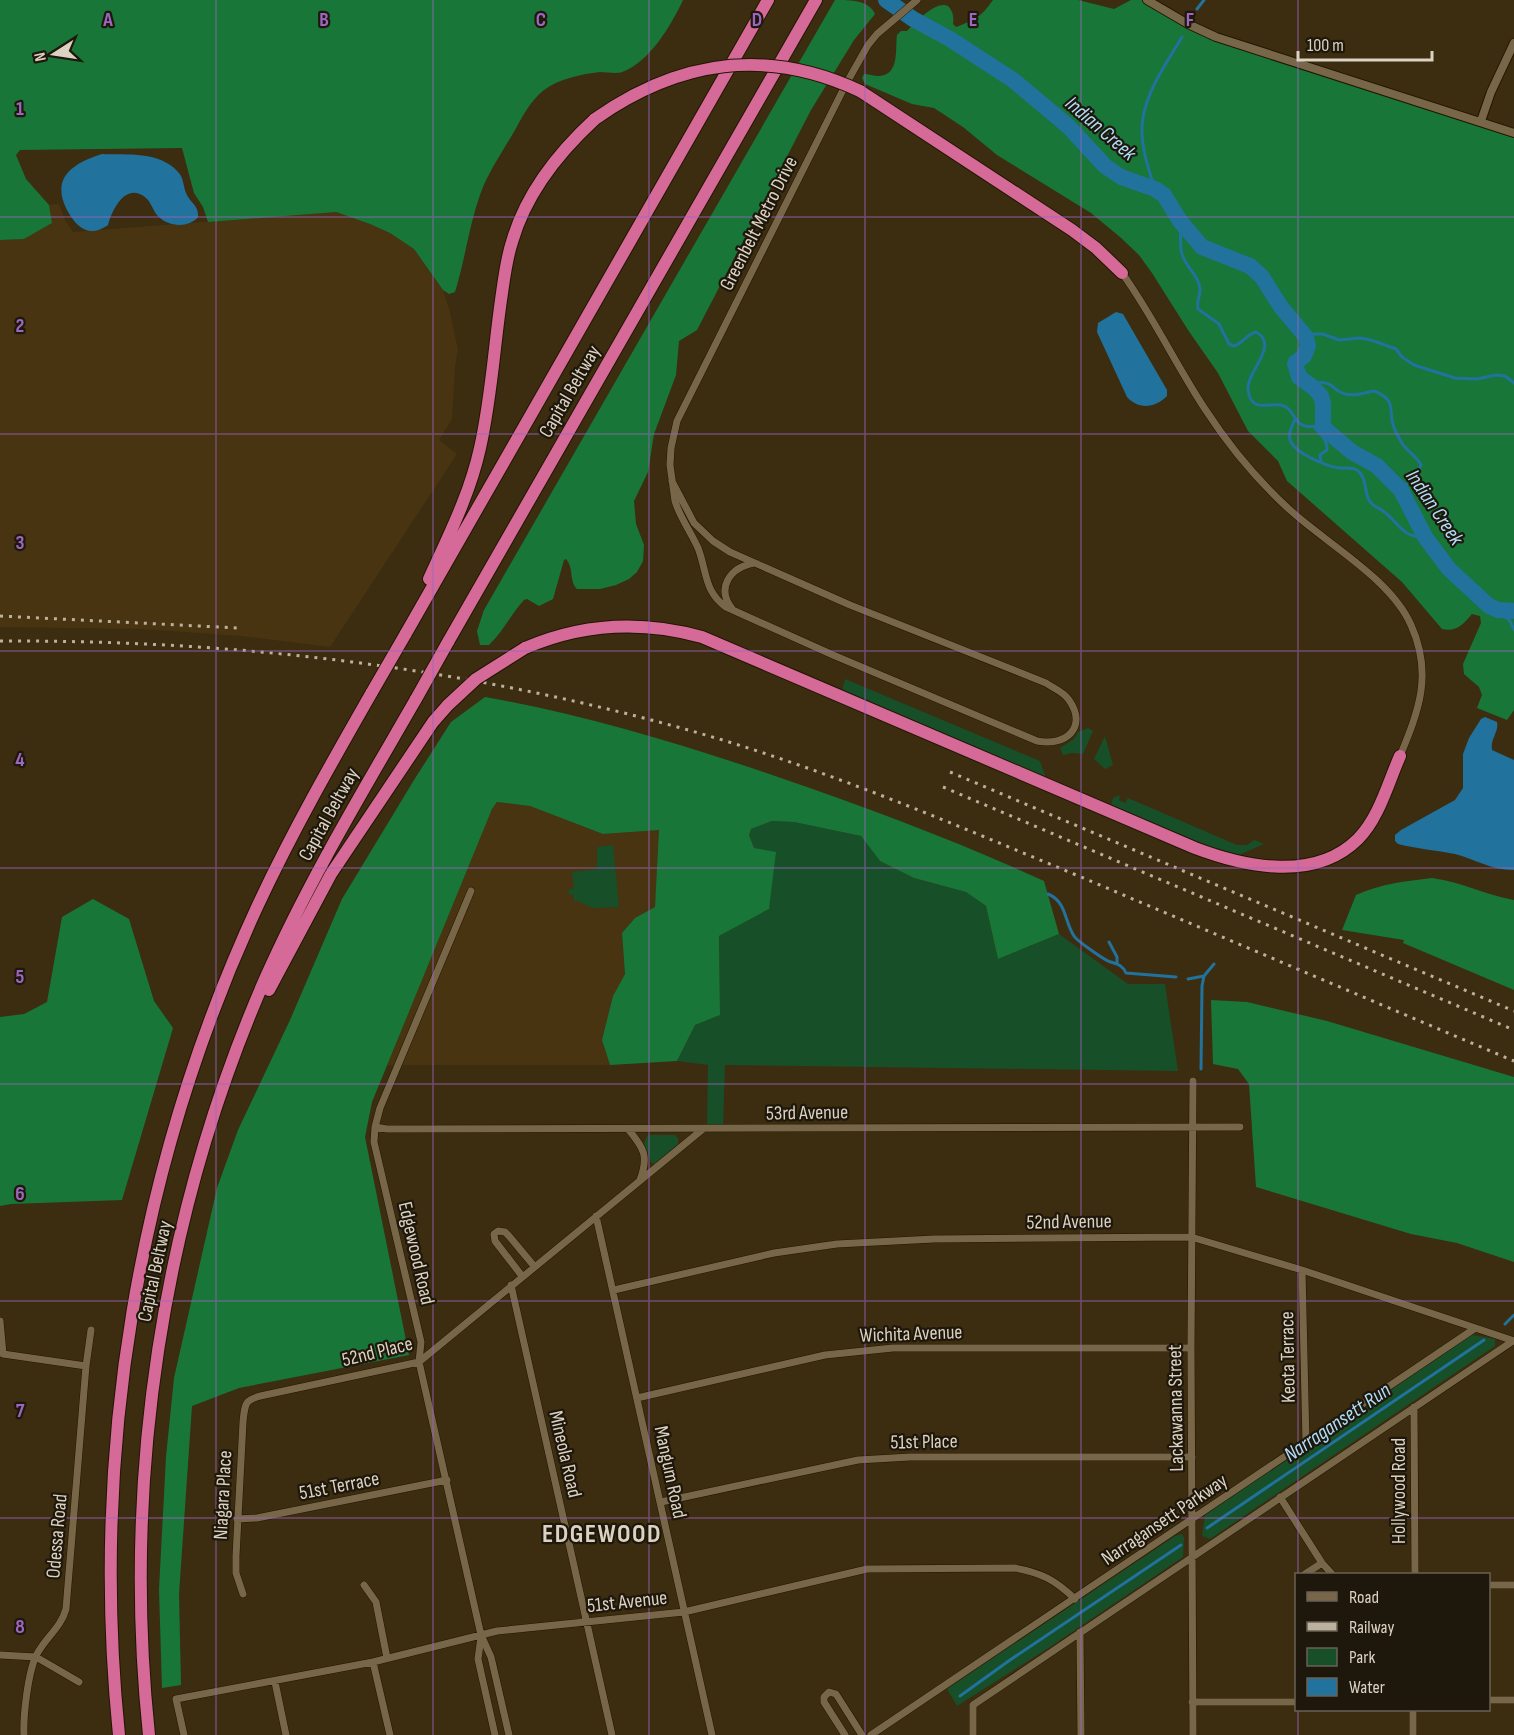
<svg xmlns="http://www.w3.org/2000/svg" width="1514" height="1735" font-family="'Sofia Sans Condensed',sans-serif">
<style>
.built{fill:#483410}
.green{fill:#174f28}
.forest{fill:#187639}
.water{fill:#21729d}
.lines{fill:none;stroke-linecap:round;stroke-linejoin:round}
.stream{stroke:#21729d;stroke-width:3}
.river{stroke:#21729d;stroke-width:16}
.minor-casing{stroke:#231500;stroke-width:8}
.tertiary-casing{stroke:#231500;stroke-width:10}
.motorway-casing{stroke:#231500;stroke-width:14}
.minor{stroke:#786649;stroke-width:7}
.tertiary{stroke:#786649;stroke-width:8}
.motorway{stroke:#d56a98;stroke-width:12}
.rail{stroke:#bcb19e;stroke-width:3;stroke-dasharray:3 6;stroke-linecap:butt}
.motorway-bridge-casing{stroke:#231500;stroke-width:14;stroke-linecap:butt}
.motorway-bridge{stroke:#d56a98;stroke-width:12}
.grid{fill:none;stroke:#9d66c0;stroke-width:1.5;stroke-opacity:0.55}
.labels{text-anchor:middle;stroke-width:4.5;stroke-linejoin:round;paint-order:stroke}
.street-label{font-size:20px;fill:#dcd2c2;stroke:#1e170b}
.water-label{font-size:21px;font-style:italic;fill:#b0ddfb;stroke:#1e170b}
.district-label{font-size:26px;font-weight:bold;letter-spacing:1.5px;fill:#dcd2c2;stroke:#1e170b}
.grid-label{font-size:20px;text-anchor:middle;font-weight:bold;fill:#9d66c0;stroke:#1e170b;stroke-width:4.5;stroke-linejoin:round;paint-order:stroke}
</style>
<rect width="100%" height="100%" fill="#3c2d10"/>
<path class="built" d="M59,204l6,16 8,12 263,-20 34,12 20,9 24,16 29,41 7,22 8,38 -3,16 -3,53 -13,21 18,14 -127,193 -89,-11 -99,-7 -142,-2v-387l24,-1 28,-16 -3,-18z
M498,802l32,4 73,28 57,-4 -5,77 -20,11 -13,15 3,41 -12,22 -11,44 8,25h-223l81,-200 24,-56z"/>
<path class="green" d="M845,679l195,82 6,17 -204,-87z
M1088,728l5,3 -10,23 -11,-1 -9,2 -3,-7 14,-9 4,-7z
M1105,736l8,29 -8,4 -11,-10z
M1120,795l-1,5 6,3 3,-5 109,47h10l7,-5 10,4 -30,13 -123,-52 2,-7z
M772,821l22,1 67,14 19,25 34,17 52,14 20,14 12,53 61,-25 69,50h37l13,87 -453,-6 -2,64h-16l1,-64 -31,-4 18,-36 25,-10 -1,-79 50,-27 -15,-61 -5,-13 2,-6z
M613,845l6,62 -27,1 -14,-7 -3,1 -2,-8 -4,1 -1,-5 6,-2 -2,-16 25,-3v-22z
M648,1135h27l3,3v6l-24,20 -3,-2 -7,-19z
M1472,1335l23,4v7l-285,193 -8,-3 3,-21z
M1182,1534l2,4 -1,19 -133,90 -93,59 -10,-17 228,-153z"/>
<path class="forest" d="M0,0h683c-11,24 -34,63 -61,72 -6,2 -15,0 -22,0 -18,2 -42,7 -56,18 -13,10 -22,27 -29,40 -12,21 -27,42 -35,65 -11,31 -15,65 -25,97l-6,2 -6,-4 -29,-41 -24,-16 -20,-9 -34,-12 -128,10 -5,-15 -9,-14 -12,-45 -162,2 -4,5 10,24 23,26 3,18 -28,16 -24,1z
M835,0c16,0 34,0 40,14l-21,26 -43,70 -114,220 -18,11 -3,34 -22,59 -6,38 -14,29 2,23 8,21 -1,16 -6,11 -8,7 -13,6 -16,4h-23c-8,-8 -3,-21 -11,-30l-2,1 -11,39 -14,7 -12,-7 -3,1c-13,14 -21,32 -35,45h-9l-3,-14 7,-21z
M993,0h85l36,9 17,-9h16l41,24 326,109v577l-7,10 -30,-12 5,-13 -3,-8 -15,-13 -1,-10 18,-41 -1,-7 -8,-2c-9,11 -16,18 -30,15l-40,-47 -115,-101 -9,-20 -30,-30 -30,-58 -30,-43 -36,-57 -13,-18 -19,-18 -29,-24 -94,-58 -34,-28 -29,-19 -22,-4 -47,-20 -3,-6 2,-4c5,0 9,2 15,2 21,-1 16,-27 18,-41l4,-4h6c8,-8 29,-31 41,-25 5,5 6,11 5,18l3,3c19,-7 25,-10 37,-27z
M485,697c100,18 197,47 293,80 90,31 179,64 266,104l15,53 -61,25 -12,-53 -20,-14 -52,-14 -34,-17 -19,-25 -67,-14 -22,-1 -21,8 -2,6 5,13 22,4 -7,57 -50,27 1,79 -25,10 -18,36 -67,4 -8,-25 11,-44 12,-22 -3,-41 13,-15 20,-11 4,-77 -56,4 -73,-28 -33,-4 -5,7 -120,293 -7,35 44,218 -170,33 -47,18 -13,188 2,91 -19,3 -3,-99 7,-132 8,-79 43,-190 21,-58 52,-110 52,-121 72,-119 37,-58z
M1432,878c31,4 53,17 82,22v90l-111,-47 1,-3 -62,-10 14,-35c24,-11 50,-14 76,-17z
M93,899l36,20 25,82 19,27 -51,172 -111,4 -11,2v-189l24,-3 23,-12 15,-85z
M1211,1000l36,2 80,19 187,56v185l-57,-19 -46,-9 -155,-47 -7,-103 -11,-15 -25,-5z"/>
<path class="water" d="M102,154c25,1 58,-3 76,18 6,6 5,14 8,21 4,10 13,12 12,24 -9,11 -29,10 -39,0 -6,-5 -7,-14 -13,-19 -20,-17 -34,12 -38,27 -6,4 -14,8 -22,5 -9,-3 -15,-13 -19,-20 -17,-33 7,-47 35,-56z
M1116,312l7,2 44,76v6c-12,12 -28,14 -40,1l-30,-65 1,-9z
M1485,717l12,5c2,10 -7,17 -5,28l22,10v110c-20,1 -40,-11 -59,-16 -19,-4 -38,-5 -57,-10l-3,-3v-6l6,-5 54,-30 8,-12v-34l6,-16 12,-19z"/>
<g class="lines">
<path class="stream" d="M1197,9l7,-9
M1155,189c-6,-18 -12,-36 -13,-55 -2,-35 23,-68 40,-97
M1180,221c1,10 0,20 1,29 2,16 19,25 19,40 0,7 -4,12 -2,19l21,15 10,20 5,2c9,-3 13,-12 22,-14 24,13 -9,39 -8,57 2,24 21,14 33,16 18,4 8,28 42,20
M1306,337l8,-3h9l16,6 21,-2 11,2 25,9 6,8 12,8 41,13 22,1 19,-4 9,1 9,7
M1308,384c9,-1 17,-4 24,2 3,2 4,4 8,6 11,6 23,1 34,-1 26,10 12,22 21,39 3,6 6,13 10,17 6,7 12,10 16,18l-3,7 -17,18
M1295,419c-3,7 -8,16 -4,23 6,12 35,24 48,26 6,0 13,-1 18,2 10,7 7,21 12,30 4,7 9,7 14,11 17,12 17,26 42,26
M1314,427c6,7 14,13 13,23l-7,5 1,7
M1498,610l12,11 4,9
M1048,894c19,8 16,27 26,42 3,5 28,22 34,25 8,3 14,3 18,12l50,4
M1109,942l8,15v6
M1188,979l16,-3 10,-12
M1201,1069l1,-83 2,-10
M1505,1324l9,-9
M1207,1528l277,-188
M960,1696l50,-36 171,-115"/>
<path class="river" d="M886,0l27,19 37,20 63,41 55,46 37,40 16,11 34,12 9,6 16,26 22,26 48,19 12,11 19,30 25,30 2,9 -4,10 -9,7 4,14 15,11 7,8 2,7v22l4,6 25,21 25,14 24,24 24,47 24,32 40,37 9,4 16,1"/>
<g class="minor-casing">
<path id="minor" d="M1122,273c31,43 54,92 83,136 24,37 52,71 85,101 37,34 101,69 121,115 22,49 8,85 -11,131
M672,481l22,42 19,18 17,11 120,53 196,78c7,5 18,9 23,17 19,27 -3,47 -32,41l-204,-86 -107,-48c-22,-15 -19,-36 -28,-59 -7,-16 -18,-30 -23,-47l-5,-36 1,-17 6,-27 169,-337 22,-39 9,-11 40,-34
M733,610c-18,-22 -3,-43 22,-47
M471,891l-91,217 -5,19 -1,15 47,200 -2,20 62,273 10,22 18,78
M375,1127l12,2 853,-2
M628,1129c16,19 21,27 12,51
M596,1216l116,519
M1302,1270l4,173
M522,1276l-27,-35 -1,-7 4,-3 7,1 4,4 25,30
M511,1285l101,450
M614,1290l160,-37 63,-9 97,-5 257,-2 111,33 212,71
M0,1321l3,33
M3,1354l83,12
M637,1398l188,-43 68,-7h298
M1414,1407l1,167
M1280,1497l42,66 10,11
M661,1502l197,-42 52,-3h282
M237,1519l20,-1 190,-38
M1305,1574l17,-11
M364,1585l12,17 11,56
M1488,1585h26
M243,1594l-7,-21v-17l7,-134c2,-20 2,-23 22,-27l154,-33 284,-233
M1080,1632l1,103
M481,1637l-3,22 17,76
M0,1655l36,2 43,25
M373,1662l17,73
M275,1682l11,53
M1488,1700h26
M1192,1702h104
M1413,1710v25
M24,1735c-1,-19 4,-62 12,-79 8,-17 25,-28 30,-47l20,-243 5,-36
M184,1735l-8,-36 197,-37 124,-31 187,-19 183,-43 148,-1c27,5 40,12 60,31
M845,1735l-21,-33v-5l5,-5 7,2 26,41
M871,1735l603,-406
M973,1735v-30l540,-364
M1193,1735l-2,-387 2,-267"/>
</g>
<g class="tertiary-casing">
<path id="tertiary" d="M1147,0l41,24 28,13 298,96
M1481,121l10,-29 23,-49"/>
</g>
<g class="motorway-casing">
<path id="motorway" d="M860,91l212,139 24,18 26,25
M429,579c19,-42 41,-85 51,-131 11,-48 14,-99 21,-148 3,-20 5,-40 11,-58 14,-49 46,-89 83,-123
M405,635l363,-635
M448,642l368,-642
M525,648c58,-25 116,-28 177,-11l493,211c50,19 120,34 163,-9 21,-21 30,-56 42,-83
M269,990l62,-116 102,-152 15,-17
M119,1735c-29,-283 19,-571 139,-830 34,-73 74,-143 114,-213
M149,1735c-27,-256 13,-520 116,-756 43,-97 98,-188 151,-280"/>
</g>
<use href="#minor" class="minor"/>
<use href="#tertiary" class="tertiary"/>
<use href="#motorway" class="motorway"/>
<path class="rail" d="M0,616l239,12
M0,641c228,-1 449,24 670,84 142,38 276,96 411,152 144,61 289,123 433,184
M950,772l564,239
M943,787l571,243"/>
<g class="motorway-bridge-casing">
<path id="motorway-bridge" d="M595,119c84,-59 171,-72 265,-28
M372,692l33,-57
M416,699l32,-57
M448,705l28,-26 49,-31"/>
</g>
<use href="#motorway-bridge" class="motorway-bridge"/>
</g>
<path class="grid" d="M216,0v1735M433,0v1735M649,0v1735M865,0v1735M1081,0v1735M1298,0v1574M0,217h1514M0,434h1514M0,651h1514M0,868h1514M0,1084h1514M0,1301h1514M0,1518h1514M1298,1710v25"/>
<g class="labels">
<g class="street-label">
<text transform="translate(758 223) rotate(-63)" y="7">Greenbelt Metro Drive</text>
<text transform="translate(569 391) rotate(-60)" y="7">Capital Beltway</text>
<text transform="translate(328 814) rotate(-61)" y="7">Capital Beltway</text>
<text transform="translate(807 1112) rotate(-1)" y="7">53rd Avenue</text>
<text transform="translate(1069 1221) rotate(-1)" y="7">52nd Avenue</text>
<text transform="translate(417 1253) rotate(77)" y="7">Edgewood Road</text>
<text transform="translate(154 1271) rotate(-78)" y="7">Capital Beltway</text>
<text transform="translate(911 1333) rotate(-2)" y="7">Wichita Avenue</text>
<text transform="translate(377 1351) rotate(-14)" y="7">52nd Place</text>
<text transform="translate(1287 1357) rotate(-91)" y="7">Keota Terrace</text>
<text transform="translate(1175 1408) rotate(-91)" y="7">Lackawanna Street</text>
<text transform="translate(924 1441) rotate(-1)" y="7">51st Place</text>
<text transform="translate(566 1454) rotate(77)" y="7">Mineola Road</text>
<text transform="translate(671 1472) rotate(78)" y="7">Mangum Road</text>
<text transform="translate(339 1485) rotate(-11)" y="7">51st Terrace</text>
<text transform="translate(1398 1491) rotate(-90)" y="7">Hollywood Road</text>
<text transform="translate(222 1495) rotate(-87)" y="7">Niagara Place</text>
<text transform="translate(1164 1519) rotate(-34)" y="7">Narragansett Parkway</text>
<text transform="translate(56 1536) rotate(-85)" y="7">Odessa Road</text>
<text transform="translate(627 1601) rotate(-6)" y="7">51st Avenue</text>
</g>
<g class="water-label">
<text transform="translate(1101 128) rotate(41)" y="7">Indian Creek</text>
<text transform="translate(1435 507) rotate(56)" y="7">Indian Creek</text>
<text transform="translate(1337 1422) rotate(-34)" y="7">Narragansett Run</text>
</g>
<g class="district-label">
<text x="602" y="1542">EDGEWOOD</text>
</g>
</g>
<g class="grid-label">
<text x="108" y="26">A</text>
<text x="324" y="26">B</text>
<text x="541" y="26">C</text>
<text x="757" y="26">D</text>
<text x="973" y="26">E</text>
<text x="1190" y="26">F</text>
<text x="20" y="115">1</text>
<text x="20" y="332">2</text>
<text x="20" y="549">3</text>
<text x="20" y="766">4</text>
<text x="20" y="983">5</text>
<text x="20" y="1200">6</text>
<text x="20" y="1417">7</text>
<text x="20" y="1633">8</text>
</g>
<rect x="1295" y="1573" width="195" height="138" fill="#1e170b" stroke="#6a6254" stroke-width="1.5"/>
<rect x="1307" y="1592" width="30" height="9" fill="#786649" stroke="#6a6254" stroke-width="1.5"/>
<text x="1349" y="1603" font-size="18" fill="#dcd2c2">Road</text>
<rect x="1307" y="1622" width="30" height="9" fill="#bcb19e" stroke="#6a6254" stroke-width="1.5"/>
<text x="1349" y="1633" font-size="18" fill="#dcd2c2">Railway</text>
<rect x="1307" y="1648" width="30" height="18" fill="#174f28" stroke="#6a6254" stroke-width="1.5"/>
<text x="1349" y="1663" font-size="18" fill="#dcd2c2">Park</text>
<rect x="1307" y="1678" width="30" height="18" fill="#21729d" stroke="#6a6254" stroke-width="1.5"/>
<text x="1349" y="1693" font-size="18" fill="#dcd2c2">Water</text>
<g transform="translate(54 54) rotate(258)" stroke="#1e170b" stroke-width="4.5" paint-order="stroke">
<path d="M0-4.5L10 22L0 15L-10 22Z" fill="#dcd2c2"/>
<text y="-9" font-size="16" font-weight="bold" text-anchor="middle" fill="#dcd2c2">N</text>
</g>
<path d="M1298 51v9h134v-9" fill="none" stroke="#dcd2c2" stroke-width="3"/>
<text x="1307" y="51" font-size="18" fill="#dcd2c2" stroke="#1e170b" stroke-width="4.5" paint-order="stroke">100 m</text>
</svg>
